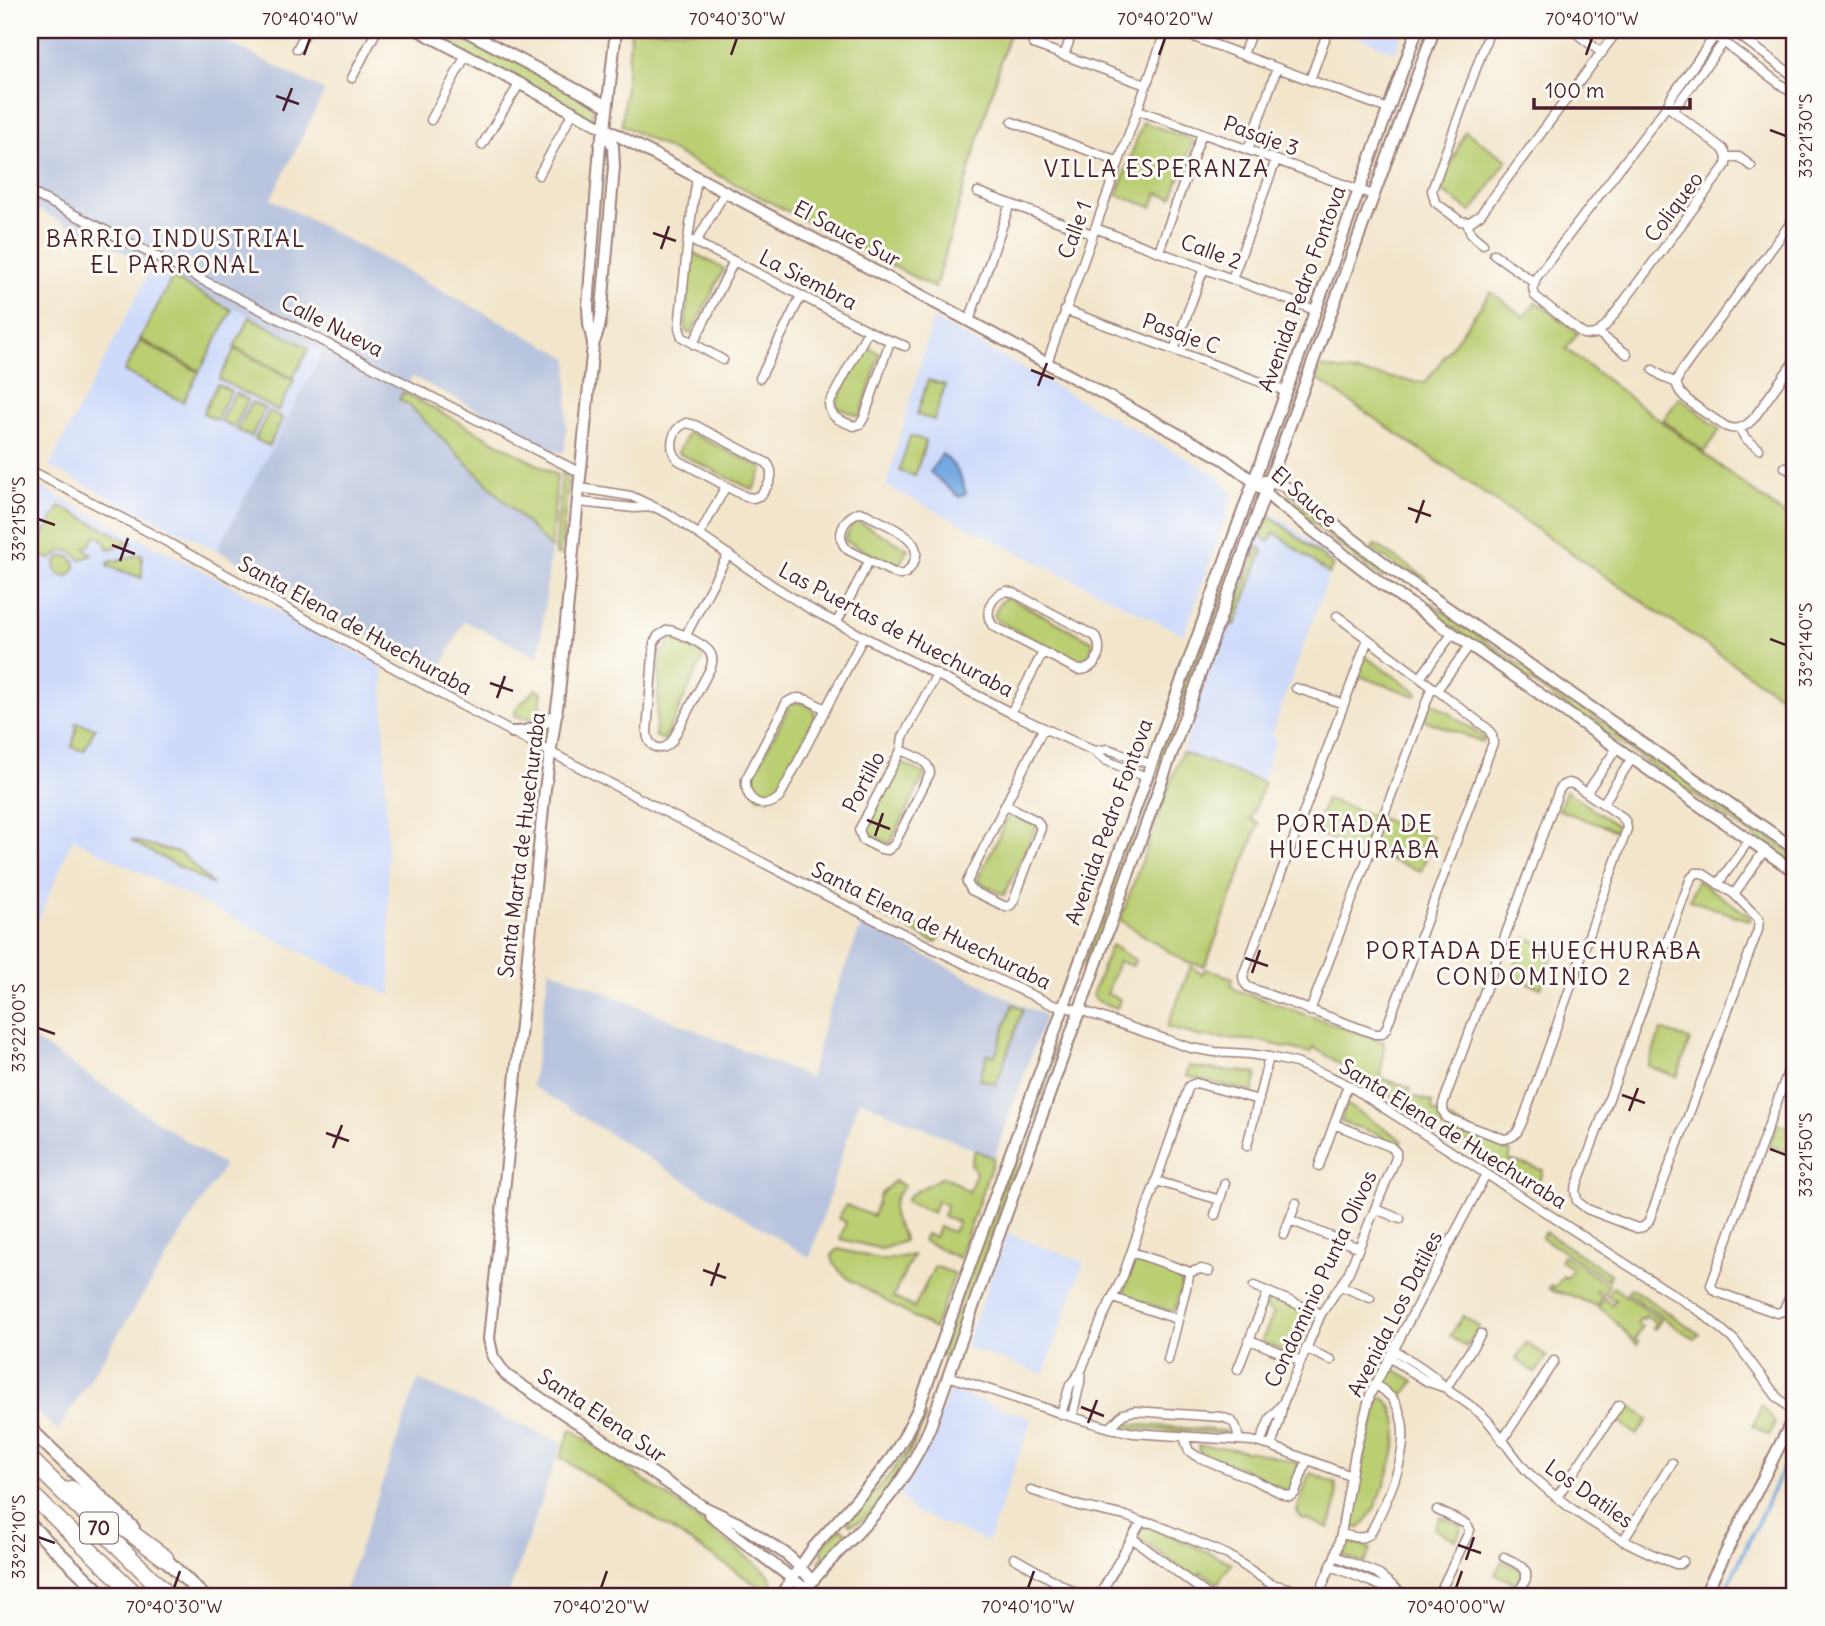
<svg xmlns="http://www.w3.org/2000/svg" width="1825" height="1626" font-family="Delius,sans-serif">
<style>
.built{fill:#cedafa}
.industrial{fill:#b9c4de}
.green{fill:#bace72;stroke:#82764e;stroke-width:2}
.water{fill:#73a8e1;stroke:#5e6486;stroke-width:2}
.lines{fill:none;stroke-linecap:round;stroke-linejoin:round}
.stream{stroke:#73a8e1;stroke-width:3.5}
.minor-casing{stroke:#9e827b;stroke-width:11}
.tertiary-casing{stroke:#9e827b;stroke-width:14}
.secondary-casing{stroke:#9e827b;stroke-width:16}
.motorway-casing{stroke:#9e827b;stroke-width:19}
.minor{stroke:#fff;stroke-width:8}
.tertiary{stroke:#fff;stroke-width:10}
.secondary{stroke:#fff;stroke-width:12}
.motorway{stroke:#fff;stroke-width:16}
.ticks{fill:none;stroke:#4a1f2b;stroke-width:2.5}
.labels{text-anchor:middle;stroke-width:6;stroke-linejoin:round;paint-order:stroke}
.shield{fill:#fdfcf7;stroke:#806168;stroke-width:2}
.shield-label{font-size:19px;font-weight:bold;fill:#4a1f2b}
.street-label{font-size:21px;fill:#4a1f2b;stroke:#fdfcf7}
.neighbourhood-label{font-size:23px;letter-spacing:2px;fill:#4a1f2b;stroke:#fdfcf7}
.neatline{fill:none;stroke:#4a1f2b;stroke-width:2.5}
.ticks-label{font-size:18px;text-anchor:middle;fill:#4a1f2b}
</style>
<rect width="100%" height="100%" fill="#fdfcf7"/>
<filter id="ink" filterUnits="userSpaceOnUse"><feTurbulence type="fractalNoise" baseFrequency=".0143" numOctaves="2"/><feDisplacementMap in="SourceGraphic" scale="14" xChannelSelector="R" yChannelSelector="G"/><feConvolveMatrix kernelMatrix="1 2 1 2 8 2 1 2 1" color-interpolation-filters="sRGB"/></filter>
<filter id="wash" filterUnits="userSpaceOnUse"><feTurbulence type="fractalNoise" baseFrequency=".00686" numOctaves="4" result="noise"/><feDisplacementMap in="SourceGraphic" scale="28" xChannelSelector="R" yChannelSelector="G"/><feGaussianBlur stdDeviation="1.57" result="paint"/><feColorMatrix in="noise" values="0 0 0 0 0 0 0 0 0 0 0 0 0 0 0 0 0 1.4 0 .05"/><feComposite in="paint" operator="in"/></filter>
<g filter="url(#wash)">
<rect width="100%" height="100%" fill="#f2e5cb"/>
<path class="built" d="M1343,30h60l-8,22z
M152,267l172,85 -107,198 -168,-83z
M933,319l282,155 19,20 -50,141 -298,-149z
M30,482l204,105 67,38 80,40 2,13 8,318 -318,-157 -43,101z
M1264,514h6l12,5 52,43 -63,174 5,3 -14,42 -80,-29 16,-42 -4,-2z
M1007,1233l77,29 -40,112 -79,-27z
M949,1390l83,29 -44,123 -75,-31 -14,-16 12,-17 24,-44z"/>
<path class="industrial" d="M30,30h174l121,61 -54,108 298,159 -4,93 -5,2 -148,-77 -13,24 9,4 143,144 -12,109 -75,-36 -26,52 -221,-123 106,-198 -293,-146z
M862,923l163,84 14,5 6,5 -51,141 -135,-58 -49,158 -278,-172 17,-117 261,109 16,-59z
M30,1037l194,129 -166,264 -28,-23z
M418,1380l144,63 -54,153h-165z"/>
<path class="green" d="M418,30h42l134,72 -3,22z
M631,30h379l-75,258 -313,-163z
M1143,122l50,18 -21,58 -15,-5 -5,14 -35,-12z
M1465,131l42,29 -35,52 -32,-22z
M692,252l32,17 -33,65 -6,-3z
M172,278l60,32 -32,61 -60,-32z
M1491,292l33,25 12,-15 42,31 -12,16 229,174v183l-478,-327 4,-12 104,16z
M250,317l59,31 -16,30 -59,-31z
M140,341l59,31 -16,30 -59,-31z
M866,346l14,8 -20,63 -25,-11z
M235,349l59,32 -16,30 -59,-32z
M928,380l17,5 -11,35 -17,-5z
M217,384l14,7 -15,29 -13,-7z
M403,392l154,83 -6,73 -143,-144 -9,-4z
M235,393l13,7 -14,28 -14,-7z
M1680,397l40,33 -16,22 -41,-32z
M252,402l13,7 -14,28 -14,-7z
M269,411l14,7 -14,28 -14,-7z
M688,432l75,36 -10,22 -75,-37z
M910,436l16,5 -11,35 -16,-5z
M562,473l4,1 2,6 -6,62 -3,13 -4,-1z
M1284,495h5l97,77 1,3 -6,3 -100,-80z
M60,506l72,37 -24,6 -6,-11 -7,-2 -4,8 -6,4 7,7 -12,5c-10,-14 -19,-11 -29,0l-17,-9z
M1272,517l61,48 -4,9 -55,-42 -5,10 -8,-5 6,-18z
M855,520l53,29 -11,19 -53,-28z
M1374,545l4,1 48,32 2,4 -2,4 -54,-37z
M1258,546l5,4 -28,75h-6z
M142,554v24l-34,-12 1,-4z
M55 566a10 10 0 1 1 20 0a10 10 0 1 1-20 0Z
M1230,556l6,2 -121,333 -33,97 -3,-2 4,-12 1,-12z
M1006,598h4l82,43 1,6 -6,16 -5,2 -84,-44 -4,-4c1,-7 6,-16 12,-19z
M1430,602l365,254v9l-370,-257 2,-4z
M673,638l31,18 -40,84 -9,-4 6,-82z
M1363,655l54,37 -1,4 -60,-21z
M536,689l6,3 -3,23c-10,4 -15,4 -25,0l3,-8z
M1431,701l54,37 -2,4 -59,-22z
M799,702c8,3 16,5 16,15l-39,76 -17,4 -9,-15 39,-75 4,-4z
M77,723l18,5 -11,23 -12,-4 5,-20 -2,-3z
M1182,752l82,31 -13,36 8,4 -52,139 -3,4 -20,-5 -64,-41z
M897,761l28,13 -35,70 -27,-13z
M1566,791l54,37 -1,4 -60,-22z
M1326,799l107,38 -12,34 -107,-38z
M1010,813l27,13 -33,69 -27,-14z
M132,840l50,14 31,31 -82,-44z
M1697,880l54,37 -1,4 -60,-21z
M878,912l63,23 -5,8 -58,-29z
M1526,938l29,11 -14,39 -30,-11z
M1111,945l24,15 -2,6 -15,-5 -11,33 13,5 -3,9 -20,-7 -3,-4 -1,-4z
M1191,966l11,8 3,-5 28,9 -2,7 5,5 148,52 -3,36 29,10 -1,7 23,7v8l33,18v4l46,20 -2,8 34,10 -6,17 -224,-140 -2,6 -51,-12 -58,-4 -35,-10z
M1013,1004l10,5 -27,75 -17,-5 9,-25 7,2z
M1061,1027l2,1 -9,24 -6,27 -100,278 -8,-3z
M1661,1030l29,10 -13,37 -29,-11z
M1189,1066l15,3 53,4 -4,19 -67,-16z
M1346,1104l56,36 -4,8 -22,-15 -35,-11z
M1778,1123l17,6v27l-26,-10z
M975,1150l19,8 -35,100 -36,-17 3,-7 9,3 4,-10 14,5 5,-10 -15,-6 4,-11 -10,-4 -4,12 -27,-11 4,-7 32,-18 10,3 17,12 7,-19 -5,-10z
M894,1181l10,5c-11,12 -15,24 -7,39 4,7 7,8 7,16l-22,8 -42,-10 6,-17 -8,-4 8,-13 27,11 7,-21z
M1545,1232l65,42 -2,6 -67,-43z
M838,1249l45,11 30,-5 -20,42 21,11 21,-42 20,8 -21,55 -84,-49c-9,-8 -17,-13 -18,-25z
M1563,1255l46,30 -5,9 -7,-4 -1,3 6,3 -6,10 -26,-11 -15,-3 -6,-3 2,-3 4,2 8,-12 4,2 6,-9 -13,-8z
M1135,1259l49,18 -10,35 -52,-16z
M1613,1287l48,33 -6,9 -2,-1 3,-5 -11,-7 -2,4 -3,-1 -3,5 5,3 -7,12 4,3 -2,3 -28,-30 -11,-8 6,-9 8,6 -1,2 5,-7 -2,1 -7,-5z
M1631,1288l68,46 -5,5 -67,-46z
M1271,1298l39,16 1,6 -15,36 -35,-14 13,-29 -9,-5z
M1463,1316l16,11 -13,20 -16,-11z
M1527,1343l20,14 -12,16 -19,-14z
M1394,1369l20,12 -14,20 -15,-17 4,-9z
M1383,1397c9,7 13,18 14,29 1,25 -18,87 -38,102l-6,-1 -3,-6 6,-30 23,-92z
M1629,1405l19,14 -11,16 -19,-14z
M1762,1405l13,18 -6,12 -16,-9z
M925,1416l1,1c-9,22 -50,110 -77,107l-1,-6c32,-30 61,-61 77,-102z
M1121,1422l10,2 95,7 1,3 -91,-5 -17,-3z
M571,1429l110,77 14,12 73,55 4,8 -6,10 -206,-134z
M1199,1446c35,1 67,7 101,18l-9,26h-6l-47,-23 -38,-14z
M1311,1473l24,10c5,15 -2,30 -6,45l-28,-10 -4,-7 12,-37z
M1440,1516l22,10 -6,14 -22,-11z
M1147,1525l85,38 -14,20 -17,-11 -5,7 -60,-43 4,-8z
M841,1528l7,7 -27,29 -2,-3 5,-5 -3,-5 4,-8z
M1353,1541l18,8 -7,15 -20,-8 -2,-4 4,-10z
M1502,1561l22,10 -7,13 -22,-10z"/>
<path class="water" d="M942,454c14,11 20,23 24,40l-7,3 -29,-25z"/>
<g class="lines">
<path class="stream" d="M1723,1596l72,-153"/>
</g>
</g>
<g filter="url(#ink)">
<g class="lines">
<g class="minor-casing">
<path id="minor" d="M1175,30l213,79
M1490,30l-58,160 3,12 25,19 10,1 10,-7 138,-185
M1572,30l30,23
M1707,30l88,65
M1732,30l63,47
M1033,44l113,41
M297,49l10,-19
M1243,55l9,-25
M1064,56l9,-26
M352,78l25,-48
M1310,80l16,-44
M1667,106l56,43 4,8 -1,8 -119,159c-7,8 -13,13 -24,10l-48,-38 -2,-8 3,-10 131,-172 5,-10 47,-66
M1138,110l235,85
M1673,110l51,-68
M431,120l35,-65
M1012,122l107,40
M482,145l38,-62
M1248,150l29,-82
M1727,157h12l12,9
M539,175l34,-63
M697,177l-9,62 -9,89 3,9 41,23
M30,192l551,281
M978,192l114,42
M1795,217l-112,152c-3,5 -7,10 -6,16 2,14 37,33 48,41 12,6 21,1 29,-8l41,-58
M1467,222l4,12 12,10
M1095,228l220,82
M688,239l46,22 147,76 24,9
M696,242l29,-50
M1159,251l43,-118
M1494,254l41,29
M1232,279l44,-119
M1065,310l220,81
M969,321l41,-117
M868,331l-39,73c1,15 13,17 25,22l6,-2 4,-6 26,-77
M1598,333l29,21
M693,344l41,-83
M1174,350l30,-82
M1047,363l119,-333
M1653,370l12,8 12,5
M760,378l41,-82
M686,423l9,2 72,38c9,11 2,22 -6,32l-8,3 -7,-1 -68,-37c-10,-12 -7,-31 8,-37z
M1739,428l6,10 14,11
M1785,467l10,7
M30,470l128,67 299,166 93,49 279,145 142,70 82,38 27,5 111,38 24,4 34,2 20,3 27,6 33,13 19,9 354,228 33,28 42,56 18,16
M580,488l51,8 38,18 106,73 37,23 199,103 83,38 11,9 41,17
M579,502l55,6 18,-1
M859,512l7,2c23,13 71,27 40,59l-6,2 -6,-2 -46,-23c-14,-12 -5,-32 11,-38z
M700,534l26,-48
M1007,591l7,2 81,43c10,14 1,35 -17,34l-85,-44c-10,-13 -2,-31 14,-35z
M1337,616l95,71 5,3 51,39 4,6 1,8 -107,286 -4,5h-7l-127,-47 -4,-5 -1,-6 125,-337
M837,622l32,-61
M668,630c9,1 34,13 41,21 4,5 4,10 2,16l-39,74c-10,13 -24,7 -25,-9l7,-89 4,-7z
M685,637l43,-83
M1420,678l32,-44
M1296,688l48,16
M1437,690l32,-44
M825,709c-13,-7 -25,-17 -39,-6l-40,76c-2,21 15,33 33,19l85,-162
M1011,713l32,-61
M901,750c11,5 28,10 29,23l-36,72 -6,5 -7,-1 -18,-9 -4,-10 42,-80 2,-13 34,-63
M1094,751l14,-2 42,15
M1569,783l6,2 46,31 5,6 1,7 -104,291c-4,10 -7,18 -19,19l-57,-21 -4,-7v-7l116,-314 4,-5z
M1587,792l30,-44
M1603,804l29,-46
M1006,805l31,16 4,7 -27,72 -3,5 -5,2 -35,-17 -4,-8 76,-153
M1696,873h6l32,21 25,25 -1,11 -110,293 -5,4 -6,1 -50,-19 -10,-8 -2,-11 116,-312z
M1718,884l31,-44
M1734,894l30,-43
M1310,1011l122,-324
M1795,1052l-84,233 2,4 4,3 60,21 6,-2 12,-24
M1247,1146l22,-89
M1319,1166l29,-81
M1156,1181l64,19
M1376,1209l24,10
M1215,1215l10,-32
M1290,1220l69,28
M1284,1235l12,-32
M1132,1252l58,20 11,-3 8,2
M1254,1286l67,28
M1341,1286l29,12
M1113,1298l64,21
M1250,1340l51,21
M1306,1349l25,11
M1393,1350c14,8 28,16 40,26 6,5 11,10 16,15 13,9 27,17 38,29 17,19 28,41 47,58 41,38 90,66 142,86h4l3,-3
M1389,1357l39,25 15,5
M1168,1360l22,-88
M1238,1369l30,-77
M948,1376l124,41 38,11 24,5 118,8 19,5 80,30
M1446,1388l35,-54
M1061,1414l9,-29 11,-14 20,-50 22,-45 66,-190 7,-3 63,17
M1072,1417l8,-34 1,-12
M1110,1428l13,-14 11,-3 88,6c15,5 14,9 17,23
M1184,1437l5,14 7,5 56,23 33,16 5,1 5,-3 12,-33
M1502,1441l52,-80
M1260,1443l10,-25 13,-15 38,-89 27,-40 48,-116v-6l-5,-5 -57,-23
M1271,1446l8,-24 4,-19
M1031,1490l48,16 47,10 15,6 11,1 76,32 43,29 11,12
M1557,1497l62,-92
M1437,1510l29,14 4,6 -32,66
M1341,1534c10,2 20,7 29,0 19,-36 50,-99 22,-136 -5,-5 -11,-10 -17,-14
M1132,1538l77,58
M1623,1541l49,-78
M1335,1556l42,17 28,23
M1504,1557l18,9 4,6v7l-9,17
M1014,1558l67,38
M1331,1566l65,26
M1271,1584l17,4 17,8
M1099,1596l42,-74
M1318,1596l17,-40 6,-22 14,-81 15,-58 116,-221"/>
</g>
<g class="tertiary-casing">
<path id="tertiary" d="M418,30l525,277 266,144 16,9 28,21 23,21 106,82 413,288
M464,30l143,76
M605,129l8,17 1,21 -12,142 -3,19 -6,17 -34,349 -14,95 -56,550 4,18 13,18 196,131 36,17 48,31 13,12 13,15
M593,343l-4,-19 -1,-17 12,-162 5,-16 11,-99
M1264,481h5l14,4 110,85 402,279
M512,732c18,1 32,-7 45,-19
M709,1513c30,28 65,50 97,77
M780,1596l33,-48 61,-68 18,-23 12,-20 14,-28 499,-1379
M801,1596c22,-32 52,-56 77,-86 22,-25 39,-53 52,-83l330,-920 174,-477
M1704,1596l91,-181"/>
</g>
<g class="secondary-casing">
<path id="secondary" d="M30,1429l103,99
M30,1525l74,71
M159,1553l44,43"/>
</g>
<g class="motorway-casing">
<path id="motorway" d="M30,1459l139,137
M71,1489l94,69
M30,1493l107,103"/>
</g>
<use href="#minor" class="minor"/>
<use href="#tertiary" class="tertiary"/>
<use href="#secondary" class="secondary"/>
<use href="#motorway" class="motorway"/>
</g>
</g>
<path class="ticks" d="M304,55l6,-17M731,55l6,-17M1159,55l6,-17M1586,55l6,-17M276,96l23,8M283,111l9,-23M1770,130l16,6M653,233l23,8M661,249l8,-23M1031,370l23,9M1038,386l9,-23M1408,508l23,8M38,519l17,6M1416,523l8,-23M112,545l23,9M120,561l8,-23M1770,639l16,6M490,683l23,8M497,698l8,-22M867,820l23,9M875,836l8,-23M1245,958l23,8M1252,973l8,-23M38,1028l17,6M1622,1095l23,8M1629,1111l9,-23M326,1133l23,8M333,1148l9,-23M1770,1149l16,6M703,1270l23,8M711,1286l8,-23M1081,1407l23,9M1088,1423l9,-23M38,1537l17,6M1458,1545l23,8M1466,1560l8,-23M174,1588l6,-17M601,1588l6,-17M1028,1588l6,-17M1456,1588l6,-17"/>
<g class="labels">
<rect class="shield" x="80" y="1512.5" width="38" height="31" rx="5"/>
<g class="shield-label">
<text x="99" y="1535">70</text>
</g>
<g class="street-label">
<text transform="translate(1261 136) rotate(20)" y="7">Pasaje 3</text>
<text transform="translate(1674 207) rotate(-53)" y="7">Coliqueo</text>
<text transform="translate(1075 230) rotate(-70)" y="7">Calle 1</text>
<text transform="translate(847 234) rotate(28)" y="7">El Sauce Sur</text>
<text transform="translate(1211 252) rotate(20)" y="7">Calle 2</text>
<text transform="translate(808 280) rotate(27)" y="7">La Siembra</text>
<text transform="translate(1302 289) rotate(-70)" y="7">Avenida Pedro Fontova</text>
<text transform="translate(332 326) rotate(27)" y="7">Calle Nueva</text>
<text transform="translate(1181 334) rotate(20)" y="7">Pasaje C</text>
<text transform="translate(1304 497) rotate(41)" y="7">El Sauce</text>
<text transform="translate(355 626) rotate(29)" y="7">Santa Elena de Huechuraba</text>
<text transform="translate(896 630) rotate(28)" y="7">Las Puertas de Huechuraba</text>
<text transform="translate(864 782) rotate(-62)" y="7">Portillo</text>
<text transform="translate(1109 822) rotate(-70)" y="7">Avenida Pedro Fontova</text>
<text transform="translate(522 845) rotate(-83)" y="7">Santa Marta de Huechuraba</text>
<text transform="translate(931 926) rotate(26)" y="7">Santa Elena de Huechuraba</text>
<text transform="translate(1453 1134) rotate(32)" y="7">Santa Elena de Huechuraba</text>
<text transform="translate(1321 1279) rotate(-65)" y="7">Condominio Punta Olivos</text>
<text transform="translate(1395 1314) rotate(-63)" y="7">Avenida Los Datiles</text>
<text transform="translate(602 1416) rotate(34)" y="7">Santa Elena Sur</text>
<text transform="translate(1589 1494) rotate(35)" y="7">Los Datiles</text>
</g>
<g class="neighbourhood-label">
<text x="1157" y="177">VILLA ESPERANZA</text>
<text x="176" y="247">BARRIO INDUSTRIAL<tspan x="176" dy="26">EL PARRONAL</tspan></text>
<text x="1355" y="832">PORTADA DE<tspan x="1355" dy="26">HUECHURABA</tspan></text>
<text x="1534" y="959">PORTADA DE HUECHURABA<tspan x="1534" dy="26">CONDOMINIO 2</tspan></text>
</g>
</g>
<rect width="1825" height="1626" fill="none" stroke="#fdfcf7" stroke-width="77"/>
<path d="M1534 98v10h156v-10" fill="none" stroke="#4a1f2b" stroke-width="3.5"/>
<text x="1545" y="98" font-size="21" fill="#4a1f2b" stroke="#fdfcf7" stroke-width="5" paint-order="stroke">100 m</text>
<rect x="38" y="38" width="1748" height="1550" class="neatline"/>
<g class="ticks-label">
<text x="310" y="25">70°40'40"W</text>
<text x="737" y="25">70°40'30"W</text>
<text x="1165" y="25">70°40'20"W</text>
<text x="1592" y="25">70°40'10"W</text>
<text transform="translate(1806 136) rotate(-90)" y="6">33°21'30"S</text>
<text transform="translate(19 519) rotate(-90)" y="6">33°21'50"S</text>
<text transform="translate(1806 645) rotate(-90)" y="6">33°21'40"S</text>
<text transform="translate(19 1028) rotate(-90)" y="6">33°22'00"S</text>
<text transform="translate(1806 1155) rotate(-90)" y="6">33°21'50"S</text>
<text transform="translate(19 1537) rotate(-90)" y="6">33°22'10"S</text>
<text x="174" y="1613">70°40'30"W</text>
<text x="601" y="1613">70°40'20"W</text>
<text x="1028" y="1613">70°40'10"W</text>
<text x="1456" y="1613">70°40'00"W</text>
</g>
</svg>
